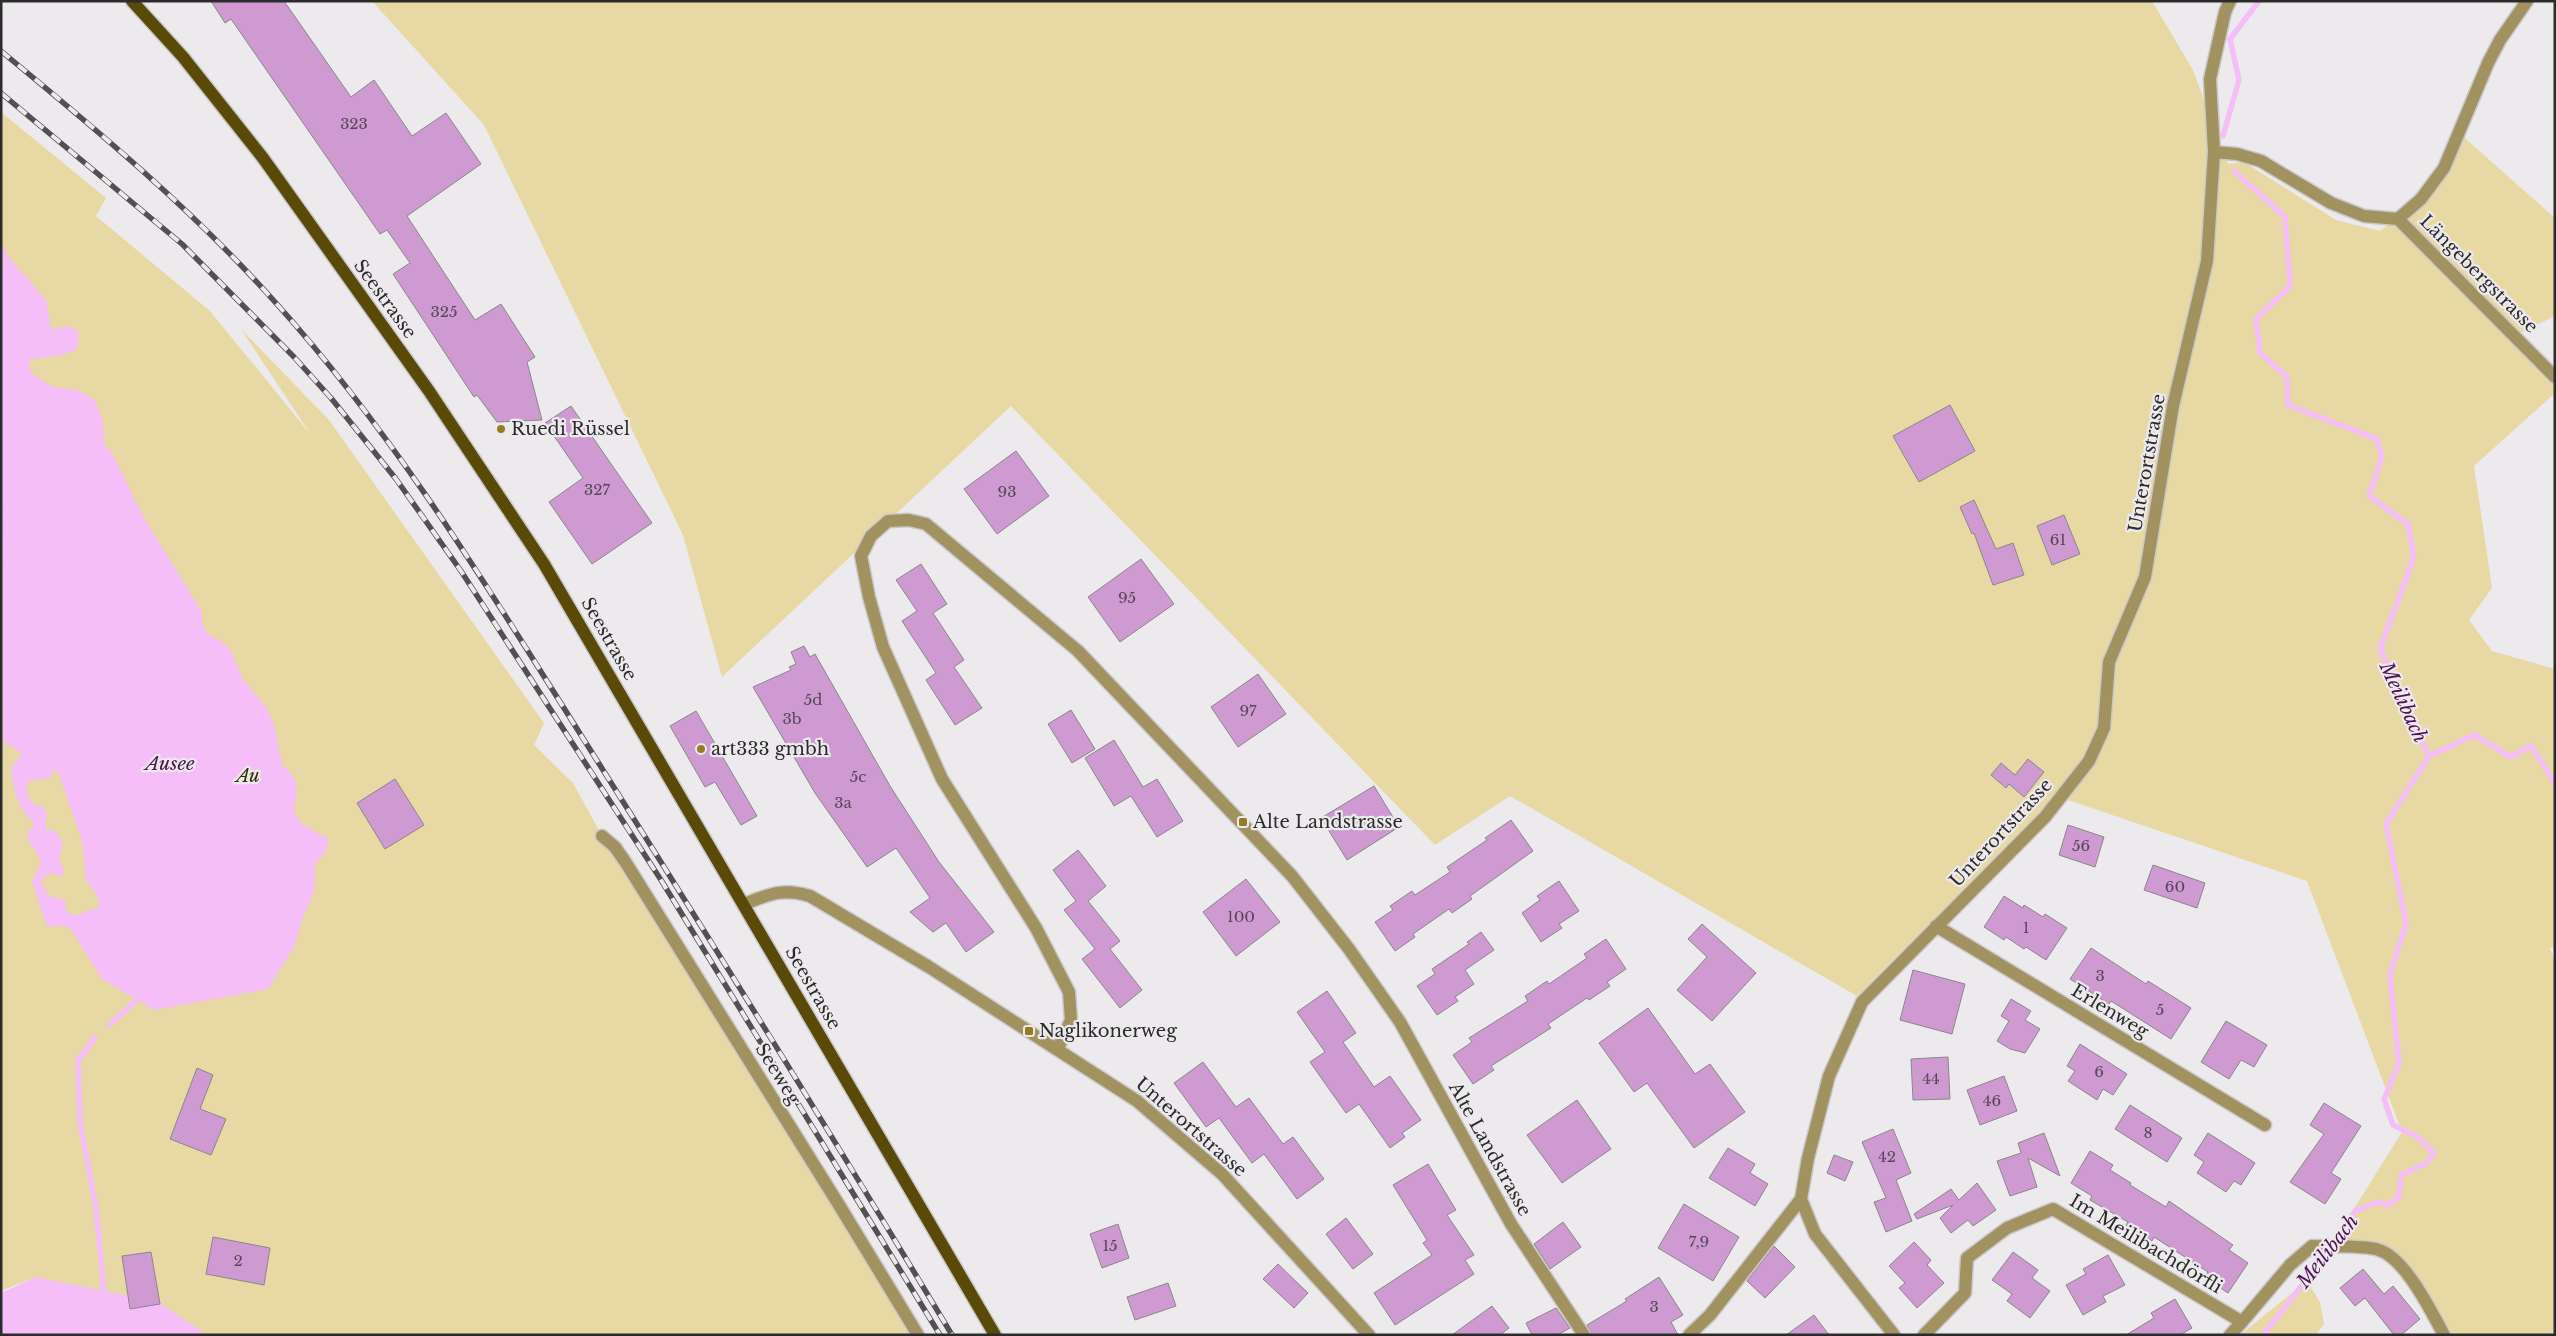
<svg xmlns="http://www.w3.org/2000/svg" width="2556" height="1336" font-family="'Libre Baskerville',serif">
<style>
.green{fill:#e8d8a4}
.water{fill:#f5bef8;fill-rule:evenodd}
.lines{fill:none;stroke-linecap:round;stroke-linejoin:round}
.stream{stroke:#f5bef8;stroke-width:5.5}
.building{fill:#cf9ad2;stroke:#898789}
.minor-casing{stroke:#cac8ca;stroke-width:15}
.primary-casing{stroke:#cac8ca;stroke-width:15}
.minor{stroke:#a2925f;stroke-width:12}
.primary{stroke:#5b4908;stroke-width:12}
.rail-casing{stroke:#525052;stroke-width:5.5}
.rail{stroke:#edeaed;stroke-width:4;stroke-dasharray:11;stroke-linecap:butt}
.poi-dot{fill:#957c23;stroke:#edeaed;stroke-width:2}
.labels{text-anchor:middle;stroke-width:4.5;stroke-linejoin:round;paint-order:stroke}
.number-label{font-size:15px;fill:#554756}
.street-label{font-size:18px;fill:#2c2b2c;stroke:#edeaed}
.poi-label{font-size:18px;fill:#2c2b2c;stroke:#edeaed;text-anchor:start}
.park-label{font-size:18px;font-style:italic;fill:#362d0b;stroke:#edeaed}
.water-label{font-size:19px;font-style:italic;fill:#511157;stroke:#edeaed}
</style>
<rect width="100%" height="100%" fill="#edeaed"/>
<path class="green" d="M372,1h1780l41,69 35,94 16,-2 92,58 44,11 41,-32 38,-66 96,85v98l-39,19 39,42v16l-81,73 18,122 -23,32 23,31 63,18v277l-5,2 5,13v374h-111l-23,-42 -42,-43 -49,-3 72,-115 -95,-251 -251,-85 -199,200 -347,-200 -75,49 -424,-439 -289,271 -39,-142 -199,-410z
M1,112l105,86 -10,18 114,95 101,124 -70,-106 88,91 215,303 -10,22 39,38 29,53 316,499h-737l-145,-58 -35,14z
M2307,1281l13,21 4,22 -8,11h-76z"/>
<path class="water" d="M1,242l6,13 39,45 5,29 19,-3 9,7 -2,16 -14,6 -35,5 3,13 22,14 24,3 18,10 8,21 1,22 10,14 30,61 58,94v11l5,10 21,13 16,35 20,23 10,19 8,42c20,16 14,24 12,47l8,12 26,15 -2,13 -11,12 -1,28 -11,25 -9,30 -26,42 -113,21 -53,-31 -32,-51 -7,-2 -16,1 -15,-45 9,-19 -6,-14 -6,-6 -2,-12 6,-3v-7c-17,-14 -19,-32 -22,-53l11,-14 -19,-14zM55,770l3,2 25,72 3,35 12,18 1,10 -24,9 -10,-6 1,-10 -17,-4 -8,-15 8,-8 13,4 2,-8 -5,-9 4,-18 -8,-11 -10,-3 2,-13 -4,-8 -11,-4 -6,-13 2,-9 21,-3z
M36,1277l122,25 49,33h-206v-42z"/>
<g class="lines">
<path class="stream" d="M2223,136l16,-56 -9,-41 29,-38
M2234,171l51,46 5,69 -34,33 4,34 27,24 1,28 89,34 5,18 -13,39 39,28 6,33 -34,92 49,107 -43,68 20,100 -16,51 9,89 -15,35 9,26 25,12 16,16 -9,11 -24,11 -2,22 -11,8 -10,-3 -23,9 -34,50 -58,74
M2429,756l46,-21 35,22 21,-11 24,37
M109,1025l28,-25
M95,1038l-17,22 2,62 16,86 8,84"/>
</g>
<path class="building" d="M211,1h73l67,96 23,-17 38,56 34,-23 35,51 -74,52 68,104 26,-16 34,53 -8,5 15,58 -45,2 -20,-27 -3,2 -81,-123 17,-11 -23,-33 -7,4 -149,-215 -6,4z
M1950,405l25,46 -56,31 -26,-46z
M571,406l81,117 -60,41 -43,-62 34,-24 -38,-55z
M1016,451l33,45 -52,38 -33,-45z
M1974,500l22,49 17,-6 11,32 -31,10 -19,-52 -2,1 -12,-27z
M2064,515l16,39 -28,11 -15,-39z
M1141,559l33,45 -54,38 -32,-45z
M921,564l26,40 -14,9 31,47 -10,7 28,41 -27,17 -29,-45 10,-7 -34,-52 15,-10 -21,-31z
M804,646l6,11 5,-3 75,132 49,76 55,70 -28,20 -20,-29 -13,9 -23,-20 20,-14 -34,-50 -29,19 -52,-74 -62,-106 38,-17 -2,-3 7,-3 -5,-12z
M1258,674l28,40 -48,33 -27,-40z
M1071,710l24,39 -23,14 -24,-39z
M696,711l61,105 -16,9 -26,-43 -10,5 -35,-61z
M1114,740l29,47 14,-8 26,42 -26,16 -26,-41 -17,10 -29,-48z
M2028,759l16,13 -20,25 -15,-13 -3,4 -15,-13 10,-12 14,12z
M395,779l29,46 -39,24 -28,-46z
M1374,786l25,41 -52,33 -26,-42z
M1511,820l22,31 -63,45 2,3 -20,14 -3,-4 -36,25 2,3 -20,14 -20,-29 18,-12 -3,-4 22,-15 3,4 35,-23 -3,-5 40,-27 -2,-2z
M2068,825l36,12 -9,30 -36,-12z
M1078,850l28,36 -18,15 32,40 -10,8 32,41 -22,18 -38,-49 13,-10 -31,-39 12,-9 -23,-31z
M2153,865l52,18 -8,25 -53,-18z
M1246,879l34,43 -44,34 -33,-44z
M1559,881l20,30 -20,13 3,4 -21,14 -19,-29 18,-13 -3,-4z
M2004,896l19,12 1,-3 19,12 2,-3 22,14 -21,32 -20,-13 -2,2 -18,-12 -2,3 -20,-13z
M1702,924l54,49 -44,48 -35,-31 30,-33 -19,-18z
M1481,932l13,18 -29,20 9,14 -19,13 3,4 -21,14 -20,-29 18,-12 -3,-5 37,-25 -2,-2z
M1606,939l20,30 -19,13 3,4 -21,14 -2,-2 -39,26 3,4 -60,38 3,4 -21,14 -20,-29 19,-13 -3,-4 59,-37 -3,-5 22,-15 2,3 38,-26 -3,-4z
M2091,948l55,36 2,-3 43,27 -20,31 -60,-38 -2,3 -39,-25z
M1913,970l52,14 -13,50 -52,-14z
M1327,991l29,42 -13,9 31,45 16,-11 31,44 -19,13 3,4 -15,11 -31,-44 -13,9 -36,-51 15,-10 -28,-40z
M2011,999l20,12 -6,9 15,9 -15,24 -15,-4 -13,-8 12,-20 -8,-5z
M1648,1008l47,66 15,-10 35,48 -51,36 -47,-65 -13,9 -35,-49z
M2226,1021l41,24 -13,22 -13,-7 -12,19 -28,-17z
M2080,1044l47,30 -14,21 -10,-6 -6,11 -29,-19 7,-10 -8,-5z
M1948,1057l2,42 -37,1 -2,-41z
M1203,1062l33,45 13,-9 34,46 10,-7 31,42 -27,20 -33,-45 -12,9 -33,-45 -13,9 -32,-44z
M197,1068l16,7 -13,34 26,10 -15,36 -41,-16z
M2004,1076l13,35 -37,14 -13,-35z
M1577,1100l34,49 -49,34 -35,-48z
M2324,1103l37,23 -30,47 10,6 -16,25 -35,-22 34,-48 -14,-9z
M2130,1105l52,33 -15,24 -52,-33z
M1893,1129l18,44 -15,7 16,41 -26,11 -12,-30 12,-4 -24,-56z
M2044,1133l16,43 -32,-18 9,29 -27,9 -13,-35 24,-8 -3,-10z
M2208,1133l47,30 -14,22 -7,-4 -8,11 -29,-19 7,-11 -10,-7z
M1728,1148l27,16 -5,9 18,11 -13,22 -46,-28z
M2090,1151l23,14 -3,5 21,13 -1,2 36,22 3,-6 64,44 -4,5 19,13 -20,30 -23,-15 3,-6 -54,-35 -2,4 -26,-16 2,-3 -38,-22 2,-4 -21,-13z
M1834,1155l19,7 -8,19 -18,-8z
M1428,1164l28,46 -9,5 27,40 -9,5 9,14 -79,51 -21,-32 58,-38 -9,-12 4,-3 -34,-55z
M1977,1183l19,27 -23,16 -5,-6 -17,13 -11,-15 13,-13 -36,14 -3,-5 37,-25 8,11z
M1684,1204l55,33 -26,44 -55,-33z
M1346,1218l27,36 -20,15 -27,-35z
M1563,1222l18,25 -31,22 -16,-25z
M1118,1224l11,34 -27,10 -12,-34z
M213,1237l57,11 -6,37 -58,-11z
M1914,1242l17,18 -4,5 17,18 -27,25 -18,-20 6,-5 -16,-17z
M1774,1246l21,21 -30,31 -18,-17z
M151,1252l9,52 -30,5 -8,-53z
M2013,1252l25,18 -6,8 18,13 -20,27 -23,-17 5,-7 -20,-14z
M2108,1255l17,30 -22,11 3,6 -23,13 -17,-30 20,-11 -3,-5z
M1278,1264l30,29 -14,15 -31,-29z
M2363,1269l21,25 9,-8 27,33 -19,16h-7l-29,-37 -10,8 -15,-18z
M1659,1277l24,38 -12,7 7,13h-86l-5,-10 40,-24 -2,-2z
M1168,1283l8,23 -41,14 -8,-23z
M2175,1299l17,29 -12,7h-54l28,-17 -3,-5z
M1492,1306l17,22 -9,7h-48z
M1556,1308l14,20 -13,7h-25l-6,-12z
M1814,1315l15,20h-43z"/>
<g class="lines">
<g class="minor-casing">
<path id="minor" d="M2214,152l23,2 24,7 70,42 33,13 34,3 23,-20 23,-31 44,-105 12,-23 27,-39
M2398,219l157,158
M602,836l13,11 11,16 213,342 79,130
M744,904c26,-10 38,-16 66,-8l119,71 208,134 85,73 147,161
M1936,926l329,199
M1058,1048l13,-28 -2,-28 -33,-64 -94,-149 -59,-132 -14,-50 -8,-41 10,-20 17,-15 21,-1 17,4 152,127 214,225 57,73 51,73 111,202 73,111
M2242,1322l48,-57 22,-19c17,1 52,-1 67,4 26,8 52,61 65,85
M1689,1335l21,-20 91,-116
M1894,1335l-79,-101 -14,-35 7,-41 21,-82 33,-74 183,-185 44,-56 15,-33 5,-66 36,-85 28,-171 34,-145 7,-109 -4,-73 15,-67 5,-11
M1924,1335l41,-42 2,-35 40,-30 46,-19 189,113 -12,13"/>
</g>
<g class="primary-casing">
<path id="primary" d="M132,1l51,56 80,101 166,233 115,173 451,771"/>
</g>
<use href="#minor" class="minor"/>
<use href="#primary" class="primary"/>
<g class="rail-casing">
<path id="rail" d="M1,51c96,79 191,158 274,251 123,136 218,294 316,449 122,193 243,387 361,584
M1,93l181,151 112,113 37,41 65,81 65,92 200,309 279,455"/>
</g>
<use href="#rail" class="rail"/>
</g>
<g class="poi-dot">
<circle cx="501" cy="429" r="5"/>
<circle cx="701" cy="749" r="5"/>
<rect x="1238" y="817" width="10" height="10" rx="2.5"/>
<rect x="1024" y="1026" width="10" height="10" rx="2.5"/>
</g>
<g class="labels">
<g class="number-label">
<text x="354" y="129">323</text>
<text x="444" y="317">325</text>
<text x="597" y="495">327</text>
<text x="1007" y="497">93</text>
<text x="2058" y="545">61</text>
<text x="1127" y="603">95</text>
<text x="813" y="705">5d</text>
<text x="1248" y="716">97</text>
<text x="792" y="724">3b</text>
<text x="858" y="782">5c</text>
<text x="843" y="808">3a</text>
<text x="2081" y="851">56</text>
<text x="2175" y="892">60</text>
<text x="1241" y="922">100</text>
<text x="2026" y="933">1</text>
<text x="2100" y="981">3</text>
<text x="2160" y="1015">5</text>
<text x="2099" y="1077">6</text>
<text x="1931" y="1084">44</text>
<text x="1992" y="1106">46</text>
<text x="2148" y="1138">8</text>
<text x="1887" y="1162">42</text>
<text x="1699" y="1247">7,9</text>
<text x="1110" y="1251">15</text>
<text x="238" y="1266">2</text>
<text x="1654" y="1312">3</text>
</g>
<g class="street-label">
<text transform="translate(2479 274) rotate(45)" y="6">Längebergstrasse</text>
<text transform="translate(385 299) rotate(54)" y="6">Seestrasse</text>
<text transform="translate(2147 463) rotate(-80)" y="6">Unterortstrasse</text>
<text transform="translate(609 639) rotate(60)" y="6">Seestrasse</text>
<text transform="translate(2001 833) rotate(-47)" y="6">Unterortstrasse</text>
<text transform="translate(813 988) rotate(60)" y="6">Seestrasse</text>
<text transform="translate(2110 1011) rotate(31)" y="6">Erlenweg</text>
<text transform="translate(778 1074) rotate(58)" y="6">Seeweg</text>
<text transform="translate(1191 1127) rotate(41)" y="6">Unterortstrasse</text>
<text transform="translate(1490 1149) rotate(61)" y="6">Alte Landstrasse</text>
<text transform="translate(2146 1244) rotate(31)" y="6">Im Meilibachdörfli</text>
</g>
<g class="poi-label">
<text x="511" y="435">Ruedi Rüssel</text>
<text x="711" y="755">art333 gmbh</text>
<text x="1253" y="828">Alte Landstrasse</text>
<text x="1039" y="1037">Naglikonerweg</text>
</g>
<g class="park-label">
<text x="248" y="782">Au</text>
</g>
<g class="water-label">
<text transform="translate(2404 702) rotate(65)" y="7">Meilibach</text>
<text x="170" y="770">Ausee</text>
<text transform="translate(2327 1251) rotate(-52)" y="7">Meilibach</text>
</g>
</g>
<rect width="2556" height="1336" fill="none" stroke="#2c2b2c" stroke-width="5"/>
</svg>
